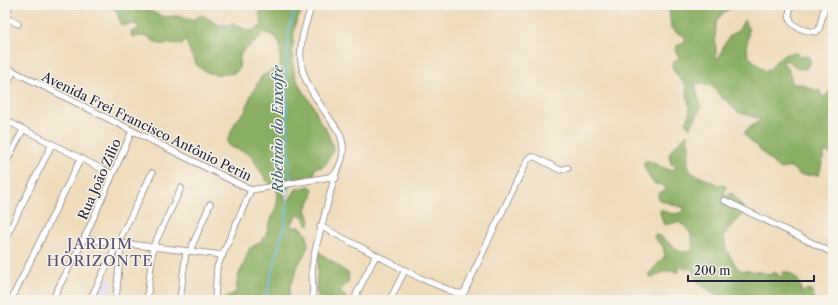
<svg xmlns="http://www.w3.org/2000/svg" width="838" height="305" font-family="'Libre Caslon Text',serif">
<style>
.built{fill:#e1d4f3}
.forest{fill:#8aae63;stroke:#56684f}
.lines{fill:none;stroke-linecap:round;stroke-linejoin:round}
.stream{stroke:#64c2e2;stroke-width:1.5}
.minor-casing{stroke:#887f7c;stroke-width:7}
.minor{stroke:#fff;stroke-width:5.5}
.labels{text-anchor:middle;stroke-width:3;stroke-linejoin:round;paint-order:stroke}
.street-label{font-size:13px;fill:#22223b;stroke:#f7f3e8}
.water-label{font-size:14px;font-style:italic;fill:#395a75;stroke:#f7f3e8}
.quarter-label{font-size:15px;letter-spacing:1px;fill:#554d75;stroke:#f7f3e8}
</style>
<rect width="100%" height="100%" fill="#f7f3e8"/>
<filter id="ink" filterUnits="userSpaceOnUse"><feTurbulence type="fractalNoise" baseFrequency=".025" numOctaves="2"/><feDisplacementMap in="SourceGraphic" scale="8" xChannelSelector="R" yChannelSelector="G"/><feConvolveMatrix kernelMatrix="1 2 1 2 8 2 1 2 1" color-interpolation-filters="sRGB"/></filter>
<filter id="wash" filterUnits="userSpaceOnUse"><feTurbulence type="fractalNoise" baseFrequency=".012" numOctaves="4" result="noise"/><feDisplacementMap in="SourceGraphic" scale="16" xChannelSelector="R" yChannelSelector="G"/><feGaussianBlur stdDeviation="0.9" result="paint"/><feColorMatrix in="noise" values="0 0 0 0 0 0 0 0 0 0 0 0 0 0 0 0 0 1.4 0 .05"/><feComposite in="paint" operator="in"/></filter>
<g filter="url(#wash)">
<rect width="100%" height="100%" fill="#efdcbc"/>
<path class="built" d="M104,276l9,5 -3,17 -14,-5z"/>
<path class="forest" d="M110,5h26l28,12 13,-1 13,2 2,3c13,-10 12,-4 23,2 6,3 14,2 19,1 13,5 14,12 28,1v-3l-3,-7 2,-6h17l6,-4h21l-9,17 -2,10 -2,22 2,18 6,15 13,18 7,17 5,5 9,22 -8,15 -3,3 -8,1 -1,7 -8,1 -18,10c-3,5 -5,13 -1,18l9,-15 14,-3 3,3 -1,8 -6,12 4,11 -1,5 -2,-1 -4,-8 -4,-1 -5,4 -2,6 1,2h8l6,9 1,9 -2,6 -8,14 -5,16 -3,4 -1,15h-64v-2l11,-6 2,-16 6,-12 5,-15 15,-10 13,-35 1,-10 -2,-6 -10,-8 -14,-23 -5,-4 -16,-6 -3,-3 -1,-3 9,-20 10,-11 5,-15 10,-18 13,-8 6,-1v-23l-5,-9 -11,-4 -10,11 -11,7 -3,6 -1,13 -3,3c-12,4 -30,4 -39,-7 -5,-7 -8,-16 -11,-24l-4,4c-18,-5 -17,6 -35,-9l-15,1 -1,-5 8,-3 -1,-3 -4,-2 -7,1h-6l-4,-13z
M665,5h66l1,2c-5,4 -11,7 -15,13 -2,4 -2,33 0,38h2l5,-13 6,-9 9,-6 5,-10c10,10 -1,24 5,36 2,4 12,10 16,15l4,-1c8,-10 13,-18 28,-17l4,4 7,-1 2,3v5l-4,5 -9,-1 -9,-7h-4l-2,2c8,3 8,13 10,21h10l10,5 8,2 3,7 10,-9v67l-8,-5 -6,24h-19l-9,-8 -11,2c-10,-8 -17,-17 -26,-25 -5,-5 -7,-5 -10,-12l17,-13 -24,-7 -9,-11 -6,-3 -10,-12 -17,-3 6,25c-4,6 -6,13 -11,19l-2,-1 -2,-3 4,-11 -4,-26 -12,-15 -2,-5v-2l7,-7 -4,-7 2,-4 7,-5 2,-2 -3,-4 -8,-3 -4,-4 -2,-18z
M687,134c0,4 2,9 2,13 0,10 -4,18 3,26l27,12 7,1 -2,8 4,1 4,-2 12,15 1,3 -8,10 -10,9 -3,6 2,14 13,20 21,2 11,3 4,-3 7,6 1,-6h5c8,5 14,9 13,20h2l5,-3 4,3 3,8h-94l-7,-7 -15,-9 -7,-15 -15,-2 3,4 -1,1 -14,-1 -13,7 -4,-3 17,-19 -2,-10 -9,-8 1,-4 6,3 20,15 11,-1c1,-14 -1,-22 -14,-29l-14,3 -4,-12 1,-4c7,5 18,8 24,-1l-26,-8 -1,-7 8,-2c-1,-8 -6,-5 -12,-8 -3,-1 -10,-17 -11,-20l2,-2h4l20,9 6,-1 1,-3 -5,-2 -2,-9 3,-6z
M319,252l30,22 -1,4 1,4 -10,10 5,3 4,5h-29l-3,-11z"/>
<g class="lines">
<path class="stream" d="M290,181l-4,-99 3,-55 8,-22
M265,300l20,-78 5,-37"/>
</g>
</g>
<g filter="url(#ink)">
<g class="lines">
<g class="minor-casing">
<path id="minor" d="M312,5c-8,22 -16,47 -8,70 7,20 25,41 36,59 6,16 3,27 -5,40l1,4 -4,1 -2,-3 5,-2
M791,5c-7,20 8,25 25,27l3,-3 6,-24
M5,17l13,7
M5,17l5,-12
M5,67l246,123 79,-13
M5,88l8,-16
M5,120l107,54
M5,164l18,-34
M724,200l109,53
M320,226l100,52 36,15h8l26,-56 38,-78 2,-2h5l25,13 8,-2
M5,239l47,-95
M84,239l139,16
M190,251l20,-47
M11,300l70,-142
M52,300l32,-61 48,-108
M90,300l62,-127
M116,300l5,-57
M147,300l6,-53 28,-59
M180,300l6,-49
M215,300l2,-33 34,-77
M313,300l-1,-32 3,-17 19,-72
M363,300l-7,-5 20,-40
M390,300l15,-30"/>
</g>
<use href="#minor" class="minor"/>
</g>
</g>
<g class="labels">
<g class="street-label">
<text transform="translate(147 126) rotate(26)" y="5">Avenida Frei Francisco Antônio Perin</text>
<text transform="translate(99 179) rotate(-66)" y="5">Rua João Zilio</text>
</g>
<g class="water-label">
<text transform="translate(278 129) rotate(-90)" y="5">Ribeirão do Enxofre</text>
</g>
<g class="quarter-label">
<text x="100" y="249">JARDIM<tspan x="100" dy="17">HORIZONTE</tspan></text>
</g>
</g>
<rect width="838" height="305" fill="none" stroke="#f7f3e8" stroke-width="20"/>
<path d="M688 275v6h126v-6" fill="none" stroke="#22223b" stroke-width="2"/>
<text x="694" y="275" font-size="12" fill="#22223b" stroke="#f7f3e8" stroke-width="3" paint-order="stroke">200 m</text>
</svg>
